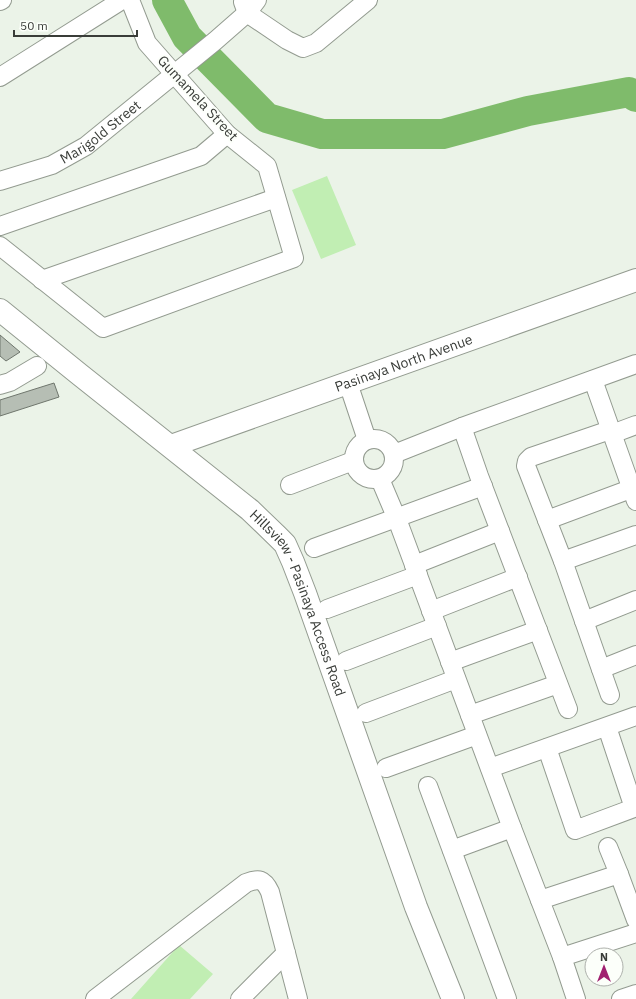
<svg xmlns="http://www.w3.org/2000/svg" width="636" height="999" font-family="'IBM Plex Sans',sans-serif">
<style>
.garden{fill:#c1eeb3}
.lines{fill:none;stroke-linecap:round;stroke-linejoin:round}
.river{stroke:#7fbb6b;stroke-width:30}
.building{fill:#b6beb4;stroke:#6f766d}
.street-casing{stroke:#939b90;stroke-width:20}
.secondary-casing{stroke:#939b90;stroke-width:24}
.street{stroke:#fff;stroke-width:18}
.secondary{stroke:#fff;stroke-width:22}
.labels{text-anchor:middle;stroke-width:4;stroke-linejoin:round;paint-order:stroke}
.street-label{font-size:14px;fill:#393c38;stroke:#fcfffa}
</style>
<rect width="100%" height="100%" fill="#ebf3e8"/>
<path class="garden" d="M327,176l29,69 -35,14 -29,-69z
M179,945l34,29 -23,25h-59z"/>
<g class="lines">
<path class="river" d="M167,0l20,37 80,81 55,16h121l85,-23 101,-19 7,5"/>
</g>
<path class="building" d="M0,335l20,17 -14,9 -6,-5z
M54,383l5,14 -59,19v-16z"/>
<g class="lines">
<g class="street-casing">
<g id="street">
<path d="M0,1l2,-1"/>
<path d="M243,2l4,11 40,27 16,8 13,-5 52,-43"/>
<path d="M0,77l122,-77"/>
<path id="s1" d="M0,181l52,-16 34,-19 129,-105 32,-28 10,-13"/>
<path d="M0,226l201,-70 26,-22"/>
<path d="M0,246l103,82 191,-70 -27,-92 -40,-32 -80,-91 -17,-43"/>
<path d="M42,280l234,-82"/>
<path d="M593,380l43,121"/>
<path d="M348,383l19,57"/>
<path d="M0,385l10,-3 27,-16"/>
<path d="M462,427l17,49 89,233"/>
<path d="M612,434l24,-9"/>
<circle cx="374" cy="459" r="20"/>
<path d="M394,454l68,-27 174,-63"/>
<path d="M380,479l17,40 115,309 50,129 14,42"/>
<path d="M290,485l63,-24"/>
<path d="M547,520l89,-33"/>
<path d="M314,548l169,-62"/>
<path d="M563,561l73,-26"/>
<path d="M414,565l86,-34"/>
<path d="M327,609l91,-34"/>
<path d="M431,611l87,-34"/>
<path d="M584,621l52,-21"/>
<path d="M346,661l91,-35"/>
<path d="M450,662l88,-32"/>
<path d="M601,669l35,-14"/>
<path d="M610,695l-47,-134 -37,-95 1,-5 4,-4 79,-27"/>
<path d="M366,713l90,-34"/>
<path d="M470,715l88,-31"/>
<path d="M547,748l28,82 59,-22 -27,-81"/>
<path d="M386,768l91,-33"/>
<path d="M490,768l146,-52"/>
<path d="M428,786l79,213"/>
<path d="M608,847l11,27"/>
<path d="M452,850l60,-22"/>
<path d="M540,900l79,-26 17,46"/>
<path d="M562,957l74,-24"/>
<path d="M95,999l151,-116c13,-5 18,-4 24,9l28,107"/>
<path d="M240,999l46,-46"/>
<path d="M621,999l15,-5"/>
</g>
</g>
<g class="secondary-casing">
<g id="secondary">
<path id="s2" d="M0,310l79,64 171,136 27,26 8,8 8,18 12,31 111,314 37,92"/>
<path id="s3" d="M171,446l465,-166"/>
</g>
</g>
<use href="#street" class="street"/>
<use href="#secondary" class="secondary"/>
</g>
<g class="labels">
<g class="street-label">
<text transform="translate(198 98) rotate(47)" y="5">Gumamela Street</text>
<text dy="5" stroke="none"><textPath href="#s1" startOffset="113">Marigold Street</textPath></text>
<text dy="5" stroke="none"><textPath href="#s3" startOffset="247">Pasinaya North Avenue</textPath></text>
<text dy="5" stroke="none"><textPath href="#s2" startOffset="427">Hillsview - Pasinaya Access Road</textPath></text>
</g>
</g>
<g transform="translate(604 967)"><circle r="19" fill="#fcfffa" stroke="#aeb1ac"/>
<path d="M0-3L7 15L0 10L-7 15Z" fill="#a12070"/>
<text y="-6" font-size="11" font-weight="bold" text-anchor="middle" fill="#393c38">N</text>
</g>
<path d="M14 30v6h123v-6" fill="none" stroke="#393c38" stroke-width="2"/>
<text x="20" y="30" font-size="12" fill="#393c38" stroke="#fcfffa" stroke-width="3" paint-order="stroke">50 m</text>
</svg>
